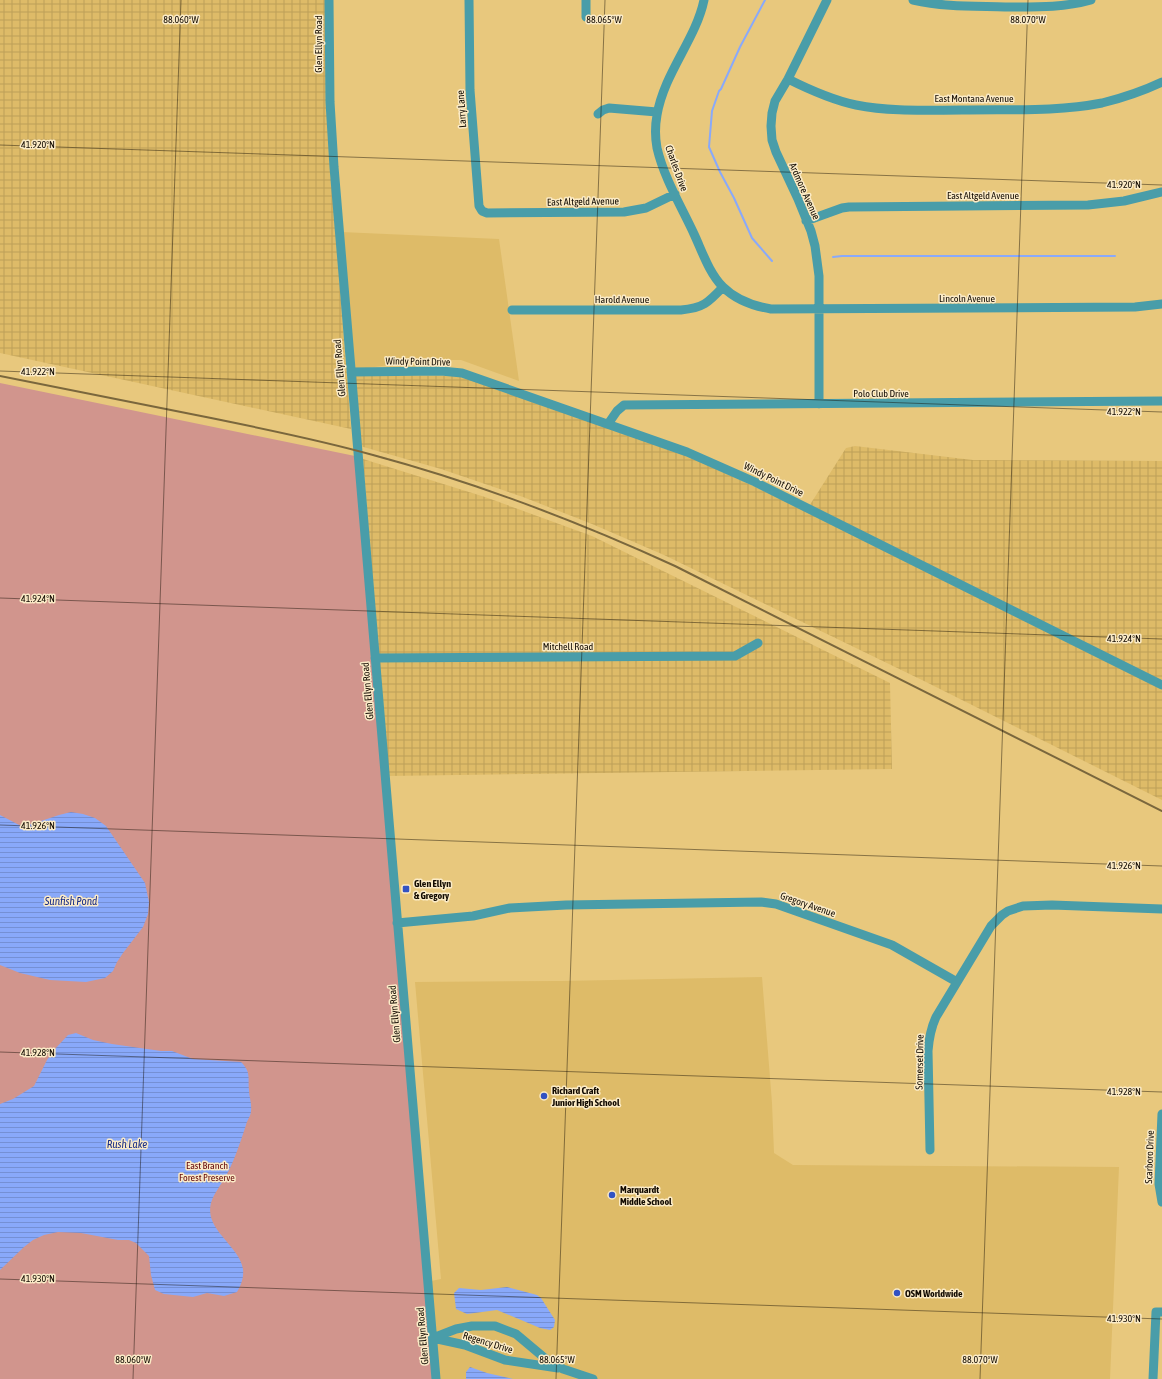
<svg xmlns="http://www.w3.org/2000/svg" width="1162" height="1379" font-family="'Asap Condensed',sans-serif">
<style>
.built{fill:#debb68}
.industrial{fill:url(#industrial-grid)}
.park{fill:#d1958d}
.water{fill:url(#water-rules)}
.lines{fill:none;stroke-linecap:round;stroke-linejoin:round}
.stream{stroke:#89a9fa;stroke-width:2}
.minor{stroke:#499da9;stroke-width:9}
.rail{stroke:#7a673d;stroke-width:2}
.ticks{fill:none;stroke:#120a00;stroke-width:1;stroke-opacity:0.45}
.poi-dot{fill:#3252c3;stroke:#fbebc7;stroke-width:1.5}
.labels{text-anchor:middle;stroke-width:3;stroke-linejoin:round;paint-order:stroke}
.street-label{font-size:10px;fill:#120a00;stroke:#fbebc7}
.poi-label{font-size:10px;font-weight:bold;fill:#120a00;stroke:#fbebc7;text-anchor:start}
.park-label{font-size:10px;fill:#630709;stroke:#fbebc7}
.water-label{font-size:11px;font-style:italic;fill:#172c87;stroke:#fbebc7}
.ticks-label{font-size:10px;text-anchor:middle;fill:#120a00;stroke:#fbebc7;stroke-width:3;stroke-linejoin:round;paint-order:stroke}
</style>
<defs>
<pattern id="industrial-grid" width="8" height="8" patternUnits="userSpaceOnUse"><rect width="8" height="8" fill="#debb68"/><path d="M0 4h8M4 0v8" fill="none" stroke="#bd9f58"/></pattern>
<pattern id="water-rules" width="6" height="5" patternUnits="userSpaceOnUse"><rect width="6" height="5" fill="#89a9fa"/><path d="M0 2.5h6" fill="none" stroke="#7590d4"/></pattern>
</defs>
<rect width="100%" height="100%" fill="#e8c87d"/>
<path class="built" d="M341,232l158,7 20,142 -58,-21h-38l-69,10z
M762,977l10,126 2,50 19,12 326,2 -9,212h-671l-8,-98 10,-2 -26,-297 147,-1z"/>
<path class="industrial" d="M0,0h326l14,289 11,140 -351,-76z
M354,375l108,1 223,78 121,57 40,-63 9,-2 118,14 189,1v339l-238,-119 -260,-126 -72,-31 -69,-27 -82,-28 -81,-23z
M363,459l122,38 107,39 298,147 2,86 -504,7z"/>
<path class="park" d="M0,383l355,73 79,923h-434z"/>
<path class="water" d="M71,812l12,2 12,4 11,8 39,57 4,19 -1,12 -5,13 -20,26 -6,9 -4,9 -8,7 -19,4 -36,-2 -30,-7 -20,-8v-150l21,11 11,-2 27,-9z
M76,1033l17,7 19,4 49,7h11l21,8 48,3c10,10 7,15 8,28 0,7 3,13 2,21 0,5 -4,9 -5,14 -6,18 -11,34 -20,51 -5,9 -12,17 -15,27 -7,27 28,42 32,66 1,9 -2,16 -6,23l-13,4 -17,-3 -14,4 -29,-3 -9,-4 -4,-15 -2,-19 -13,-13 -7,-3h-11l-37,-7 -23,-1 -14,3 -11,5 -9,7 -24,23v-166l13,-5 21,-13 13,-26 8,-11 13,-14z
M507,1287l30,8 4,3 14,22 -1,7 -4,3 -10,-2 -43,-18 -30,4 -11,-5 -2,-16 5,-5 22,2z
M470,1367l17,6 26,6h-47v-7z"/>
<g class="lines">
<path class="stream" d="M765,0l-25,47 -19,42 -2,2 -7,20 -3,36 11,25 14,26 18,40 20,23
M833,257l9,-1h273"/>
<path class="minor" d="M329,0l1,102 4,65 102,1212
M469,0l1,90 9,116 3,5 5,2 137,-1 22,-4 29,-14
M704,0c-8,39 -40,73 -47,115 -2,11 -2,22 0,33 7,30 24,58 37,86 8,17 15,39 29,53 13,13 30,19 48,22l364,-2 27,-3
M913,0c31,7 61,6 92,7 29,0 58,1 86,-7
M586,17v-17
M788,79c22,11 44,21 68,26 35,7 71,5 106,5 46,-1 94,2 140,-7 20,-5 41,-12 60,-21
M598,114l5,-4 6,-2 48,4
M806,221l36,-13 7,-1 239,-2 36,-4 38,-9
M512,310h169c22,-2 27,-7 42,-23
M351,372l90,-1 21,2 225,79 68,30 407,203
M819,404v-128l-4,-30 -4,-15 -13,-32 -22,-47 -4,-12 -1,-14 1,-13 3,-12 13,-22 39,-79
M608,424l9,-13 7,-6 538,-4
M375,658l360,-2 23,-13
M397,923l76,-7 37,-8 56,-3 195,-3 15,2 116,41 65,37
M1162,1114l-3,70 3,18
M930,1150l-2,-99c1,-13 3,-23 8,-34l55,-91 11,-11 6,-4 15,-5 29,-1 110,4
M433,1338l23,-9 16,-3h23l21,8 31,26 16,9 30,10
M433,1338l32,7 40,15 53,8
M1153,1379l3,-67h6"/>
<path class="rail" d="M0,376c67,13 134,27 201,40 58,12 116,23 172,39 104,28 204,66 302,111l487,245"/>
</g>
<path class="ticks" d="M0,145l1162,40M0,371l1162,41M0,598l1162,41M0,825l1162,41M0,1052l1162,40M0,1279l1162,40M133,1379l48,-1379M556,1379l49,-1379M980,1379l48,-1379"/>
<g class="poi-dot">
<rect x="402" y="885" width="8" height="8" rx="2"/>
<circle cx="544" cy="1096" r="4"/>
<circle cx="612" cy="1195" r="4"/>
<circle cx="897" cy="1293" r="4"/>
</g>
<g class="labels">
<g class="street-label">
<text transform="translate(318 44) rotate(-90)" y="4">Glen Ellyn Road</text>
<text x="974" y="102">East Montana Avenue</text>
<text transform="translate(461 109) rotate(-94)" y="4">Larry Lane</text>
<text transform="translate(677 168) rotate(70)" y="4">Charles Drive</text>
<text transform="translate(805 191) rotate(66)" y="4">Ardmore Avenue</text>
<text x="983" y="199">East Altgeld Avenue</text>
<text transform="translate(583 201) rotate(-1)" y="4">East Altgeld Avenue</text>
<text x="967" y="302">Lincoln Avenue</text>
<text x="622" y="303">Harold Avenue</text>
<text transform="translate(418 361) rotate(1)" y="4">Windy Point Drive</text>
<text transform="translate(339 368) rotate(-95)" y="4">Glen Ellyn Road</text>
<text x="881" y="397">Polo Club Drive</text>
<text transform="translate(774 479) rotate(26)" y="4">Windy Point Drive</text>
<text x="568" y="650">Mitchell Road</text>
<text transform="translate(367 691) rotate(-95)" y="4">Glen Ellyn Road</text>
<text transform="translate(808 904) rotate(19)" y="4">Gregory Avenue</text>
<text transform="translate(394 1014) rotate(-95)" y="4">Glen Ellyn Road</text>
<text transform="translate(919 1062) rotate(-89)" y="4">Somerset Drive</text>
<text transform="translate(1149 1157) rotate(-88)" y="4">Scarboro Drive</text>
<text transform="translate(422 1336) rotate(-95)" y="4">Glen Ellyn Road</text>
<text transform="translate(488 1342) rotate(17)" y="4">Regency Drive</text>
</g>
<g class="poi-label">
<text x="414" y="887">Glen Ellyn<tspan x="414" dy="12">&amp; Gregory</tspan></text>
<text x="552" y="1094">Richard Craft<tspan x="552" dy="12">Junior High School</tspan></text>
<text x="620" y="1193">Marquardt<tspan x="620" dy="12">Middle School</tspan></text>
<text x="905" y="1297">OSM Worldwide</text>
</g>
<g class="park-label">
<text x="207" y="1169">East Branch<tspan x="207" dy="12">Forest Preserve</tspan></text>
</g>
<g class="water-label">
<text x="71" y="905">Sunfish Pond</text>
<text x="127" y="1148">Rush Lake</text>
</g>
</g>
<g class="ticks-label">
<text x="181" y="23">88.060°W</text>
<text x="604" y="23">88.065°W</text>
<text x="1028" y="23">88.070°W</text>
<text x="38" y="148">41.920°N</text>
<text x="1124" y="188">41.920°N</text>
<text x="38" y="375">41.922°N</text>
<text x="1124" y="415">41.922°N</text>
<text x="38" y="602">41.924°N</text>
<text x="1124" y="642">41.924°N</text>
<text x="38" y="829">41.926°N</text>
<text x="1124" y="869">41.926°N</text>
<text x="38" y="1056">41.928°N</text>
<text x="1124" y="1095">41.928°N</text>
<text x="38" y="1282">41.930°N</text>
<text x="1124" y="1322">41.930°N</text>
<text x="133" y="1363">88.060°W</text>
<text x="557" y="1363">88.065°W</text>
<text x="980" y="1363">88.070°W</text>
</g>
</svg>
